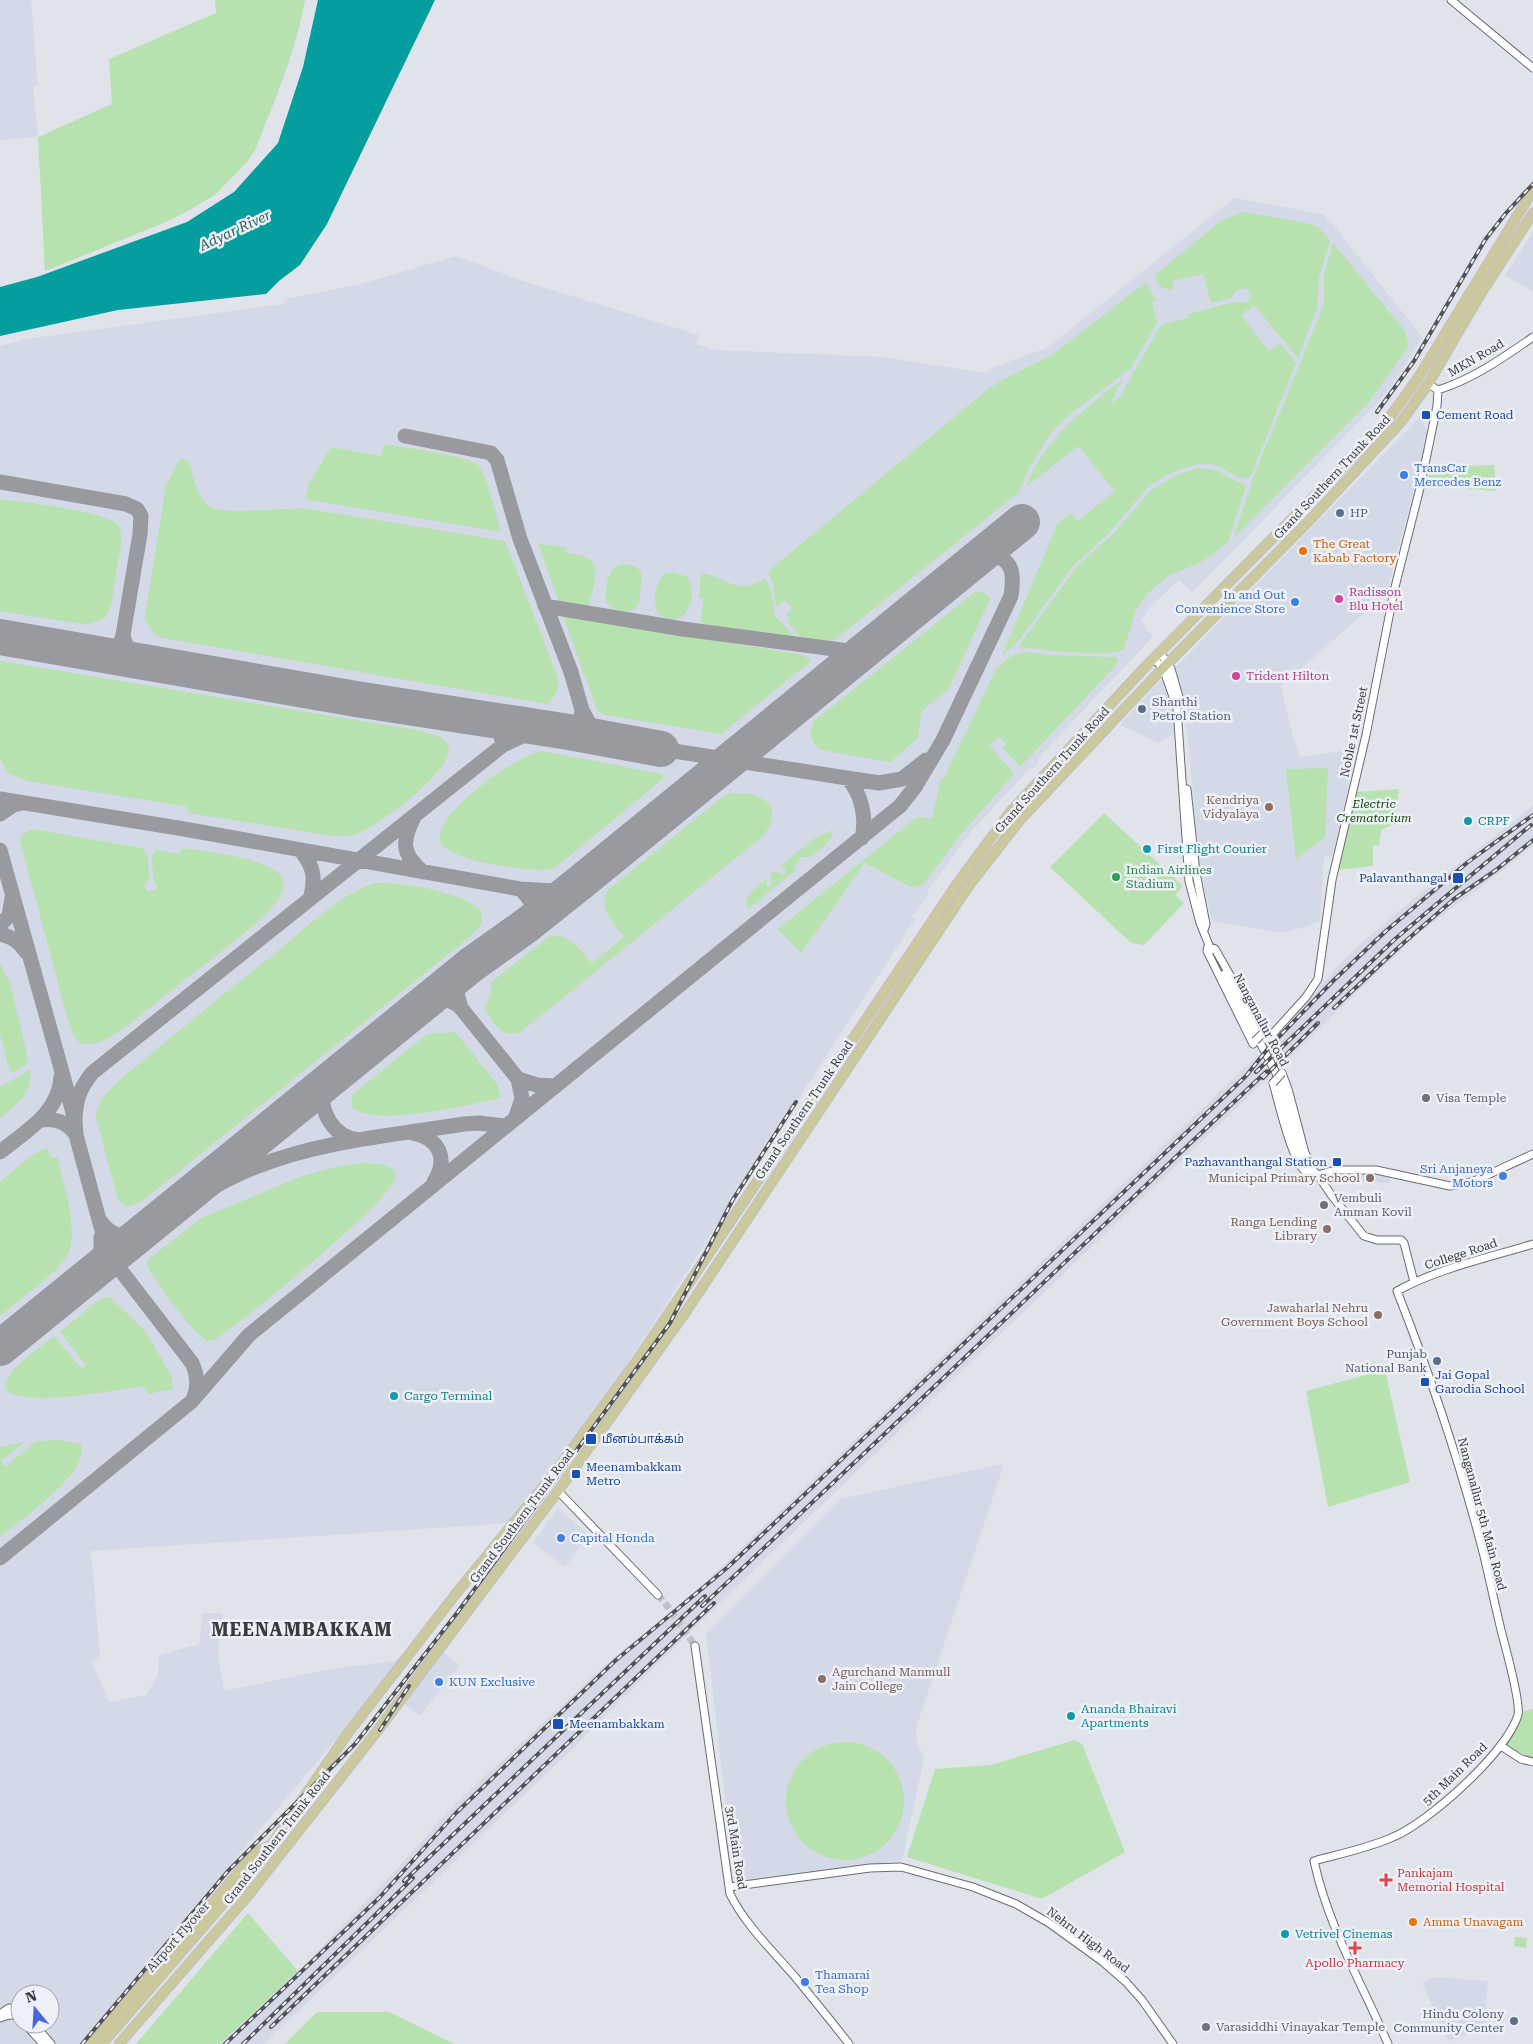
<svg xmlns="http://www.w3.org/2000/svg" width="1533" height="2044" font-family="'Roboto Serif','Noto Sans Tamil',serif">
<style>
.built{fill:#d4d9e7;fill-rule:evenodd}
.green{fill:#b7e1af}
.water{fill:#059e9f}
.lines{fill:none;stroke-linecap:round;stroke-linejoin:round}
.taxiway{stroke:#989aa0;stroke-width:15}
.runway{stroke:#989aa0;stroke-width:36}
.tertiary-tunnel{stroke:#bfc1c8;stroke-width:7;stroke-dasharray:7 3.5;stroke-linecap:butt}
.tertiary-casing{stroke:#6a6c72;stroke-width:9}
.primary-casing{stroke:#c0c0c1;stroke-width:11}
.tertiary{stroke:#fff;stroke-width:7}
.primary{stroke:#cbc89e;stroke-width:9}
.rail-casing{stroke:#515256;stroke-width:4}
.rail{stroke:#eef0f7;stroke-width:2;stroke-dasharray:5.5;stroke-linecap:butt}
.tertiary-bridge-casing{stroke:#6a6c72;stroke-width:9;stroke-linecap:butt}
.tertiary-bridge{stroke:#fff;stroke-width:7}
.transit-dot{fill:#1a4fb4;stroke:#eef0f7;stroke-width:2}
.shop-dot{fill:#3f7fe0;stroke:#eef0f7;stroke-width:2}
.service-dot{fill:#5c6f8a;stroke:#eef0f7;stroke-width:2}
.food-dot{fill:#e8710a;stroke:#eef0f7;stroke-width:2}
.hotel-dot{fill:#d1479c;stroke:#eef0f7;stroke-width:2}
.education-dot{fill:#8d6e63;stroke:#eef0f7;stroke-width:2}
.culture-dot{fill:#0f9aa8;stroke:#eef0f7;stroke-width:2}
.leisure-dot{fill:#2e9e5b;stroke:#eef0f7;stroke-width:2}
.worship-dot{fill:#6b7280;stroke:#eef0f7;stroke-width:2}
.health-dot{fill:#e0444e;stroke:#eef0f7;stroke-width:2}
.labels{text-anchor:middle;stroke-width:5;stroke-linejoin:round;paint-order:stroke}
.street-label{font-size:12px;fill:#3a3b3e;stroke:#eef0f7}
.transit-label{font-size:12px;fill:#164399;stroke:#eef0f7;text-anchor:start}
.shop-label{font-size:12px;fill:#366cbe;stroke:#eef0f7;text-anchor:start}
.service-label{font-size:12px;fill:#4e5e75;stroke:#eef0f7;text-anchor:start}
.food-label{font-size:12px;fill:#c56008;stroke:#eef0f7;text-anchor:start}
.hotel-label{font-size:12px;fill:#b23c85;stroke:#eef0f7;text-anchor:start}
.education-label{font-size:12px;fill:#785e54;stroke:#eef0f7;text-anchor:end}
.park-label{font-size:12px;font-style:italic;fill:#174d0c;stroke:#eef0f7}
.culture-label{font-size:12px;fill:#0d838f;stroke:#eef0f7;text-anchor:start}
.leisure-label{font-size:12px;fill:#27864d;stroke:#eef0f7;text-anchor:start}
.worship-label{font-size:12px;fill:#5b616d;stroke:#eef0f7;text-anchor:start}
.health-label{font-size:12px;fill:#be3a42;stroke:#eef0f7;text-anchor:start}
.water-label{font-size:14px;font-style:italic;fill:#2b5e5f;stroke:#eef0f7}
.district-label{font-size:18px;font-weight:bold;letter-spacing:1px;fill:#3a3b3e;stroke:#eef0f7}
</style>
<rect width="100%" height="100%" fill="#e0e3ea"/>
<path class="built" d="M0,0h31l7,86 -5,1 5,50 -38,3z
M1234,198l88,16 9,8 91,115 -21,35 -20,27 -189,194 -13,-13 -29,27 -9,14 12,16 -115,121 1,4 -6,7 -3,-1 -58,63 -45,61 1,4 -16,21 3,2 -299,462 -105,142 -420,28 9,106 -8,5 17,40 37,-7 12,-20 1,-20 40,-11 4,-31h20l-5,40 6,38 112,-23 67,-8 -324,384h-79v-1698l26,-7 257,-35 3,-5 75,-15 95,-28 67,25 176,54 -3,9 20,6 168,7 100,16 7,-3v-2l56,-20zM20,1994h30v30h-30z
M1533,232v60l-28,-17z
M1420,417l9,17 -43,160 -105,92 12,52 7,19 58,-8 -26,107 -8,1 -4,65 -38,11 -70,-12 -11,-47 -14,-142 -11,-65z
M1161,680l11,15 5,37 -19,11 -38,-18z
M1533,806v39l-30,25 -84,63 -139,133 -11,-23 85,-94 62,-52z
M1259,1054l9,24 -538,515 -163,161 -303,290h-44l78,-73 98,-101 59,-66 159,-147 76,-60 22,-21z
M1351,1175h39v8l-39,-2z
M1002,1464l1,3 -86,258 -1,14 8,20 -22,101 -167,24 -29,-251 134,-134z
M558,1508l31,27 -24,32 -32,-24z
M443,1652l17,13 -40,51 -17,-13z
M1436,1977l52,4 -4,47 -36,13 -26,-58z"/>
<path class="green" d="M215,0h90c-9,52 -31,102 -50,150l-8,12 -32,33 -29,17 -25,12 -116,47 -7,-134 74,-33 -3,-45 107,-46z
M1243,212l63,11 12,4 12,13 -11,38 -2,30 -19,50 -44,-53 -13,10 28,36 11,-8 16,20 -44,110 -2,4c-12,5 -24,-9 -36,-12 -21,-5 -52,11 -68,24l-37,44 -37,34 -52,72 -18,17 55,-132 14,-11 7,8 37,-30 -37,-45 -52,41c18,-48 57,-77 97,-108l-13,25 9,-6 42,-73 27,-7v-4l45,-12 11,1 4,-2 3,-7 -5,-6 -10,3 -5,7 -20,5 -8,-29 -31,7 1,8c-9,2 -17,-4 -18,-14l67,-55z
M1333,243l72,88 3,11 -1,7 -39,54 -134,134 19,-59 68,-166 3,-10v-27z
M1146,282l10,18 -4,2 5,20 -26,46 -63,48 -15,14 -24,38 -10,24 -188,151 -27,-2 -17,-20 3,-2 -4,-5 6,-5 -7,-9 -9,7 -3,-23 -5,-10 3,-5 217,-180 14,-9 50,-25z
M385,444c15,3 87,12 94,22 8,9 18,52 22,66l-192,-32 -4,-3 5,-15 21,-35 50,9z
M181,458l6,3 3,4c4,13 6,29 16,39 16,14 79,2 103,5l196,32 52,134c3,13 0,20 -10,29l-385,-66 -8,-4 -7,-11 -2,-6 21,-132z
M1494,465l2,26 -69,-6 3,-14 5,-3z
M1197,468l19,2 30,16 -18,56 -15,12 -14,9 -31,13 -20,17 -12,17 -12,39c-15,10 -86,0 -106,-2l60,-82 36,-32 37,-43 26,-15z
M0,499c21,3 107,12 118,26 7,10 1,31 -1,42 -3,16 -3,37 -12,51l-18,7 -87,-14z
M538,543l29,5 -1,5c8,1 17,2 23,6 13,8 2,35 -1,48l-25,-5 -5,-2z
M622,564c21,1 22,10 18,28 0,5 -1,11 -4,15 -7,9 -25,3 -30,-5 -1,-13 1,-35 16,-38z
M669,572l17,4c13,13 4,58 -28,38 -6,-11 -3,-39 11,-42z
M701,573c28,4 37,25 64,5l6,12 4,26 23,25 -85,-14 -13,-5 4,-23 -5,-1z
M976,591l11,3 3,5 -42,91 -25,20 -2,4 -3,24 -28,24 -70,-12 -5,-5 -5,-11 4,-13z
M563,616l235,38 7,2 6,5 -90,73 -115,-19 -5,-1 -5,-7z
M1026,652l23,3 66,2 3,3 -1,4 -97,103 -17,-19 3,-4 -7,-7 -10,8 25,29 -53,60 -35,47 -5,4 -10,2 -46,-24 -64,90 -23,-24 139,-112 15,2 9,-41h3l52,-109 15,-13z
M0,661l422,70c8,3 23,5 26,14 10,23 -72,83 -92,89 -10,4 -20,2 -30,1l-138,-22v-6l-161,-26 -19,-8 -8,-14z
M542,751l120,23 2,4 -103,85c-3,3 -6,5 -10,6 -19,4 -106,-8 -111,-28 -7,-27 78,-87 102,-90z
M1328,768l-3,69 -29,22 -10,-90z
M1399,789l-6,35 -12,6 -2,15h-6v21l-35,4 19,-78z
M730,793l23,1 16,9c6,12 2,23 -6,33l-241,195c-18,9 -29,-7 -37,-22l7,-21 -2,-5 58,-46c20,-7 32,14 44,26l32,-26c-10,-13 -27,-30 -16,-47l114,-93z
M1104,813l79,73 -8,9 9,8 -40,42 -13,-2 -81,-76z
M32,829l110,19 6,8 1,25 -5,4 3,6 8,-1 2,-4 -4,-6 -1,-25 4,-5 24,4 2,-6c21,3 89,10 100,29 2,5 2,11 0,15 -8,20 -47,48 -65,63 -29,22 -58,45 -86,68 -11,8 -38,28 -52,19 -6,-4 -8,-15 -11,-22l-48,-179 1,-6z
M833,830c0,11 -14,20 -22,27h-11l-1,6 -4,1 1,6 -48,39c-6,-15 8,-21 19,-30v7h4v-12l4,-3 10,4v-6l-4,-4 37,-29z
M375,883c32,0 80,7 106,27l1,13 -10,12 -331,267 -15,5 -7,-6 -3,-8 -20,-75c0,-23 28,-41 44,-55 46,-38 92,-76 139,-113 28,-23 61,-56 96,-67z
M0,964l10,19 18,76c-1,8 -10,12 -18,13l-10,-37z
M453,1032l4,2 40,50 4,14c-34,7 -120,29 -149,10v-13l75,-61z
M31,1069c-1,28 -11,33 -31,49v-31z
M45,1148l3,1 3,9 6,-1c6,24 22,75 11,97 -2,5 -7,8 -11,12l2,2 -59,48v-134l31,-26z
M366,1163c9,1 28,1 30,12 2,21 -157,150 -182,165l-7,1c-25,-20 -40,-46 -58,-71l-2,-7 2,-4 52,-41 101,-42 37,-10z
M108,1297l4,2 34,33 26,45 1,12 -24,5 -7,-8c-27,4 -117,22 -136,4 -5,-19 34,-42 48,-54l28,33 4,-4 -26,-33 38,-32z
M1385,1370l25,112 -82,25 -22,-116z
M60,1440l20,4c15,24 -63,79 -80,93v-90l25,-5 -24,19 4,6 31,-26z
M1533,1709v49l-31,-13 18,-33z
M1075,1740l7,4 43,108 -83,47 -135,-42 28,-88 56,-4z
M786 1801a59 59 0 1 1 118 0a59 59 0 1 1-118 0Z
M248,1913l50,58 -78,73h-84z
M1515,1937l12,1 -1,10 -12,-2z
M317,2012h72l65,32h-169z"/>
<path class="water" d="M318,0h117l-108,224 -27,41 -21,16 -13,13 -148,16 -118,26v-49l37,-10 150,-55 47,-30 44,-49 25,-76z"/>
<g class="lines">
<path class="taxiway" d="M405,436l86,17 6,7 23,79 51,133 11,38 9,17 16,13
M0,482l126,22 11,5 4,7 -1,18 -17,101c2,12 8,19 18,25
M545,606l138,23 181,24
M105,654l15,-10 3,-9
M484,719l15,10 4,16
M572,733l8,-8 2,-15
M661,749l218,34 23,-4 24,-19
M848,779c13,14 19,39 14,59
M0,799l184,30 336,60 33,2 21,-4
M0,814l13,-9 9,-2
M414,817c-12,24 -13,37 9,55
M0,850l59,211 16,59 1,15 25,92 14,36 77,100c5,11 7,22 2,34
M300,850c14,16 16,28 10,49
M520,889c14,12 14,20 7,36
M0,925l9,-9 3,-18
M0,934c12,3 19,7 26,18
M458,976l-2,14 5,18
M428,1000c14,-1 23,-1 33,8l57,71 4,19 -6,19
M518,1079l19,6 19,1
M323,1086c-4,25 9,50 35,54
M40,1120c14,-2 28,2 36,15
M75,1120c1,-21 4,-30 17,-47l411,-328 28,-13 18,-3
M412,1133c27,5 37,25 22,49
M0,1152c26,-21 59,-39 61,-75
M162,1216c30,-18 59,-35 91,-48 66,-27 141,-33 211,-44l15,-1 26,3
M101,1222c12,16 24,16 42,10
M92,1273l9,-20v-16
M0,1558l191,-156 58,-67 651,-529 15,-19 28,-47 68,-144c1,-7 2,-15 1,-21 -1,-15 -18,-24 -31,-19"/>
<path class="runway" d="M0,637l356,62 213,33 92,17
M0,1348l471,-383 56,-40 54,-43 441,-360"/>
<path class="tertiary-tunnel" d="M658,1595l10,12 27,39"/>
<g class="tertiary-casing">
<path id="tertiary" d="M1451,0l82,68
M1428,384l10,6c35,-11 65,-32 95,-53
M1160,652l11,17 10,35
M1153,658l10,10 14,40 12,173 11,42 11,27
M1187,789l9,84 10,51 -2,6
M1224,974l52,99 23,77 7,14 11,10 15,22 32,40 13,4h24l3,3 10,39
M1255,1041l-2,3 -46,-93 1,-5 7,3 52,91 39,-43 12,-18 14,-99 34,-145 28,-144 26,-103 17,-82 1,-16
M1282,1073l6,16 17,64 4,7
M1273,1083c6,20 18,77 33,89 3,2 7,2 11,2
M1318,1175l17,-5h41l74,16 22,-4 61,-28
M558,1491l100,104
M695,1646l35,248c16,32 43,57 66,84 18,22 36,44 53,66
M1501,1746l20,13 12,3
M729,1887l141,-19 31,-1 72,20 43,17 33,19 54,39 23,20 16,18 31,44
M0,2014l9,-6 11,2
M0,2018c8,-3 14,-5 20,1
M25,2024l18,20
M34,2024l17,20
M1388,2044c-26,-60 -60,-118 -74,-183 25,-7 55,-13 79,-24 36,-15 114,-85 125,-122 3,-14 -13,-69 -17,-85 -6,-25 -11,-49 -17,-74 -23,-90 -53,-179 -87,-265 42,-23 91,-33 136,-47"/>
</g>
<g class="primary-casing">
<path id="primary" d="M91,2044l165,-192 13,-6
M102,2044l158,-183 88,-128 110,-142 95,-116 85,-116 321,-478 52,-70 136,-146 235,-237 36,-50 115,-188
M119,2044l127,-146 132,-168 180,-239 127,-178 285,-429 50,-64 143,-152 144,-145 94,-101 27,-38 52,-89 53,-82"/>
</g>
<use href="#tertiary" class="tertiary"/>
<use href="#primary" class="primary"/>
<g class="rail-casing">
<path id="rail" d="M1377,412l37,-51 71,-121 21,-27 27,-29
M1334,1008l66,-62 54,-47 42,-29 37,-30
M1256,1072l139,-133 136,-114
M1263,1078l55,-55
M702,1606c190,-177 376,-358 565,-535
M380,1730l29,-44
M404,1881l301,-285
M271,2027l443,-424
M82,2044l146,-173 127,-127 102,-131 213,-290 62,-122 64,-99
M225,2044l154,-146 77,-85 160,-153 112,-93 518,-491 24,-30 64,-66 53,-50 81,-68 65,-47
M243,2044l170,-166"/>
</g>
<use href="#rail" class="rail"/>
<g class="tertiary-bridge-casing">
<path id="tertiary-bridge" d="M1255,1041l8,-8
M1273,1083l9,-10"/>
</g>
<use href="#tertiary-bridge" class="tertiary-bridge"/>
</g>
<g class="transit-dot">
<rect x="1421" y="410" width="10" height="10" rx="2.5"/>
<rect x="1452" y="872" width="12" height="12" rx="2.5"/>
<rect x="1332" y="1157" width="10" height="10" rx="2.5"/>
<rect x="1420" y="1377" width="10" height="10" rx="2.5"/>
<rect x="585" y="1433" width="12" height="12" rx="2.5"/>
<rect x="571" y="1469" width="10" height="10" rx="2.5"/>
<rect x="552" y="1718" width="12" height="12" rx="2.5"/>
</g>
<g class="shop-dot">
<circle cx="1404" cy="475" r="5"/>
<circle cx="1295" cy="602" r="5"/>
<circle cx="1503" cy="1176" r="5"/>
<circle cx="561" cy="1538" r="5"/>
<circle cx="439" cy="1682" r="5"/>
<circle cx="805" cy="1982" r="5"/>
</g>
<g class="service-dot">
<circle cx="1340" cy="513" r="5"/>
<circle cx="1142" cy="709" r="5"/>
<circle cx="1437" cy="1361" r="5"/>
<circle cx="1514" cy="2021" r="5"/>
</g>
<g class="food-dot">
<circle cx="1303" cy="551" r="5"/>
<circle cx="1413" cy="1922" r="5"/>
</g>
<g class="hotel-dot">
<circle cx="1339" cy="599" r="5"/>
<circle cx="1236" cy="676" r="5"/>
</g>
<g class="education-dot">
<circle cx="1269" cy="807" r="5"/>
<circle cx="1370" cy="1178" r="5"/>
<circle cx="1327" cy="1229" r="5"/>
<circle cx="1378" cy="1315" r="5"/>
<circle cx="822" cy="1679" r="5"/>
</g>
<g class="culture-dot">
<circle cx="1468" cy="821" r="5"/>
<circle cx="1147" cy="849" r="5"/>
<circle cx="394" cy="1396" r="5"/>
<circle cx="1071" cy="1716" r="5"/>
<circle cx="1285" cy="1934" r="5"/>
</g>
<circle class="leisure-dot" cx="1116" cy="877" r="5"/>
<g class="worship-dot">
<circle cx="1426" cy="1098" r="5"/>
<circle cx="1324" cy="1205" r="5"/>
<circle cx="1206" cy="2027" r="5"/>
</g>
<g class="health-dot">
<path d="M1383.5 1872.5h5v5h5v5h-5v5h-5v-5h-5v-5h5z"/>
<path d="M1352.5 1940.5h5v5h5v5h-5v5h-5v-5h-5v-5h5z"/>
</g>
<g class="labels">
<g class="street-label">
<text transform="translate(1476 358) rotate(-30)" y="4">MKN Road</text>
<text transform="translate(1332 477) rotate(-47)" y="4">Grand Southern Trunk Road</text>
<text transform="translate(1354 732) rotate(-78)" y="4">Noble 1st Street</text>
<text transform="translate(1052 770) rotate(-48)" y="4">Grand Southern Trunk Road</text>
<text transform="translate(1261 1020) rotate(62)" y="4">Nanganallur Road</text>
<text transform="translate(804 1110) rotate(-56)" y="4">Grand Southern Trunk Road</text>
<text transform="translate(1461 1254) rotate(-18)" y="4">College Road</text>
<text transform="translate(1482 1514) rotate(75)" y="4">Nanganallur 5th Main Road</text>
<text transform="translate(522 1516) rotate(-53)" y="4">Grand Southern Trunk Road</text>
<text transform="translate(1455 1774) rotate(-44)" y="4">5th Main Road</text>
<text transform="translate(277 1838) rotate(-52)" y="4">Grand Southern Trunk Road</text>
<text transform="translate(736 1848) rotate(81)" y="4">3rd Main Road</text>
<text transform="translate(178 1937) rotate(-49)" y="4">Airport Flyover</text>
<text transform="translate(1088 1940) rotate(37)" y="4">Nehru High Road</text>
</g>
<g class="transit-label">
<text x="1436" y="419">Cement Road</text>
<text x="1447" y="882" text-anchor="end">Palavanthangal</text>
<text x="1327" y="1166" text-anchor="end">Pazhavanthangal Station</text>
<text x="1435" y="1379">Jai Gopal<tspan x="1435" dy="14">Garodia School</tspan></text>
<text x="602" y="1443">மீனம்பாக்கம்</text>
<text x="586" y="1471">Meenambakkam<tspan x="586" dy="14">Metro</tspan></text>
<text x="569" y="1728">Meenambakkam</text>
</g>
<g class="shop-label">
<text x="1414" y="472">TransCar<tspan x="1414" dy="14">Mercedes Benz</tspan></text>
<text x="1285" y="599" text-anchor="end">In and Out<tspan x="1285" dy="14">Convenience Store</tspan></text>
<text x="1493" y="1173" text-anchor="end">Sri Anjaneya<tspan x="1493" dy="14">Motors</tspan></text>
<text x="571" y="1542">Capital Honda</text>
<text x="449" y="1686">KUN Exclusive</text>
<text x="815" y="1979">Thamarai<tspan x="815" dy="14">Tea Shop</tspan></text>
</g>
<g class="service-label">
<text x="1350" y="517">HP</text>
<text x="1152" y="706">Shanthi<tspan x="1152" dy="14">Petrol Station</tspan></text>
<text x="1427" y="1358" text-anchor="end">Punjab<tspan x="1427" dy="14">National Bank</tspan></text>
<text x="1504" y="2018" text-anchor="end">Hindu Colony<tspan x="1504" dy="14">Community Center</tspan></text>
</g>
<g class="food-label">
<text x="1313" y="548">The Great<tspan x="1313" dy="14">Kabab Factory</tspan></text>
<text x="1423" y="1926">Amma Unavagam</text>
</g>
<g class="hotel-label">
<text x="1349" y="596">Radisson<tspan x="1349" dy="14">Blu Hotel</tspan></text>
<text x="1246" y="680">Trident Hilton</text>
</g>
<g class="education-label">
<text x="1259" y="804">Kendriya<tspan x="1259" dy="14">Vidyalaya</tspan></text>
<text x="1360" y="1182">Municipal Primary School</text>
<text x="1317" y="1226">Ranga Lending<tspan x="1317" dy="14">Library</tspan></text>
<text x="1368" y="1312">Jawaharlal Nehru<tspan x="1368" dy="14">Government Boys School</tspan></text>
<text x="832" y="1676" text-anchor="start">Agurchand Manmull<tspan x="832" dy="14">Jain College</tspan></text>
</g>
<g class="park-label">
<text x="1374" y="808">Electric<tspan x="1374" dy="14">Crematorium</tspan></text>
</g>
<g class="culture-label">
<text x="1478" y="825">CRPF</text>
<text x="1157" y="853">First Flight Courier</text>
<text x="404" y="1400">Cargo Terminal</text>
<text x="1081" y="1713">Ananda Bhairavi<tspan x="1081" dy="14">Apartments</tspan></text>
<text x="1295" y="1938">Vetrivel Cinemas</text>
</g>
<g class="leisure-label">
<text x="1126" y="874">Indian Airlines<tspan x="1126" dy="14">Stadium</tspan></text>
</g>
<g class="worship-label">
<text x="1436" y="1102">Visa Temple</text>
<text x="1334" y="1202">Vembuli<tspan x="1334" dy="14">Amman Kovil</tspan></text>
<text x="1216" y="2031">Varasiddhi Vinayakar Temple</text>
</g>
<g class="health-label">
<text x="1397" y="1877">Pankajam<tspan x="1397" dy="14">Memorial Hospital</tspan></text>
<text x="1355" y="1967" text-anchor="middle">Apollo Pharmacy</text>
</g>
<g class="water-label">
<text transform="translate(235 230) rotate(-25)" y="5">Adyar River</text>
</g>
<g class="district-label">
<text x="302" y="1636">MEENAMBAKKAM</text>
</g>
</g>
<g transform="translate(35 2009) rotate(342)"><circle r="24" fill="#eef0f7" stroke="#a6a8ad"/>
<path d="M0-4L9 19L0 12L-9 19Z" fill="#4b65da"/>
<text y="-8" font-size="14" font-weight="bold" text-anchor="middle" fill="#3a3b3e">N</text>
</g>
</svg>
